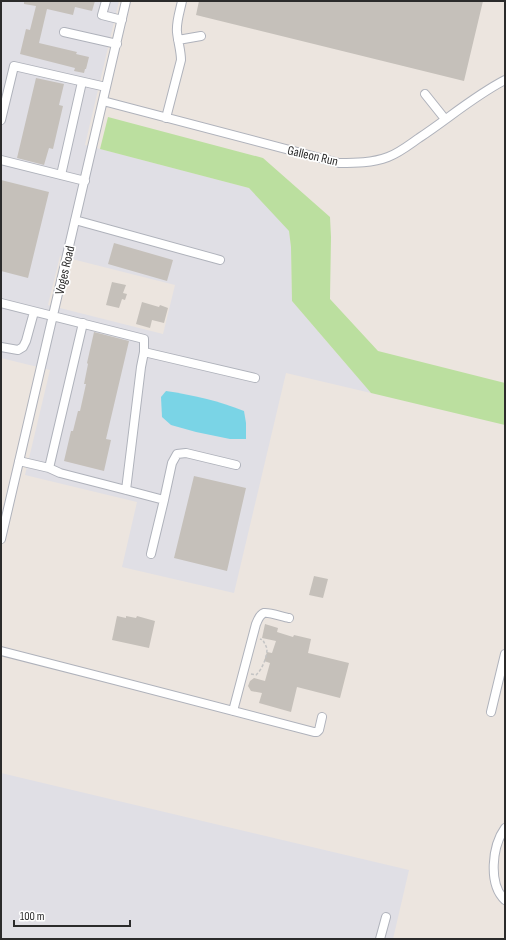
<svg xmlns="http://www.w3.org/2000/svg" width="506" height="940" font-family="'Sofia Sans Condensed',sans-serif">
<style>
.industrial{fill:#e0dfe5;fill-rule:evenodd}
.green{fill:#bbdf9f}
.water{fill:#7ad4e6}
.building{fill:#c5c0ba}
.lines{fill:none;stroke-linecap:round;stroke-linejoin:round}
.minor-casing{stroke:#afb2bb;stroke-width:10}
.path{stroke:#c4c4c4;stroke-width:1.5;stroke-dasharray:3 2;stroke-linecap:butt}
.minor{stroke:#fff;stroke-width:8}
.labels{text-anchor:middle;stroke-width:3.5;stroke-linejoin:round;paint-order:stroke}
.street-label{font-size:13px;fill:#2b2b2b;stroke:#fff}
</style>
<rect width="100%" height="100%" fill="#ece5df"/>
<path class="industrial" d="M1,1h118l-34,144 164,43 40,42 2,17 1,54 79,92 -85,-20 -52,220 -112,-26 15,-65 -112,-27 25,-105 -49,-12zM60,256l115,29 -12,49 -115,-29z
M1,773l408,97 -16,69h-392z"/>
<path class="green" d="M108,117l155,41 67,59 1,20 -1,62 48,52 127,32v42l-134,-32 -79,-92 -1,-54 -2,-16 -40,-43 -149,-39z"/>
<path class="water" d="M166,391c27,4 53,10 78,20l2,12v16h-16l-34,-7 -25,-7 -9,-8 -1,-20z"/>
<path class="building" d="M24,1h71l-3,10 -17,-4 -2,8 -26,-6 -8,34 38,9 -1,2 13,3 -3,12h-1l-1,4 -10,-2 1,-3 -55,-14 6,-25 4,1 6,-24 -12,-2z
M199,1h284l-19,80 -268,-66z
M36,78l28,6 -5,21 4,1 -10,43 -4,-1 -5,17 -27,-7z
M1,180l48,12 -21,86 -27,-7z
M114,243l59,17 -6,21 -59,-17z
M112,282l14,3 -3,8 4,1 -2,6 -3,-1 -3,9 -13,-3z
M142,302l17,5 1,-2 8,3 -4,15 -12,-3 -2,8 -14,-4z
M94,332l35,9 -23,98 5,1 -7,31 -40,-10 7,-30h2l5,-20h2l6,-27h-2l4,-20 -1,-1z
M194,476l52,12 -19,83 -53,-13z
M314,576l14,3 -5,19 -14,-3z
M117,616l9,2v-2l10,2 1,-2 18,5 -6,27 -37,-8z
M265,624l13,4 -1,4 16,5 1,-2 17,4 -3,14 41,10 -9,35 -43,-11 -6,25 -32,-9 3,-10 -11,-2 -3,-5 2,-5 4,-3 11,3 5,-18 -6,-2 3,-9 5,1 4,-12 -14,-3z"/>
<g class="lines">
<g class="minor-casing">
<path id="minor" d="M106,1l-4,14 20,5
M64,32l53,12
M178,40l23,-4
M425,94l20,25
M103,101l236,62c16,0 33,0 49,-6 11,-4 21,-12 31,-19 29,-19 55,-42 86,-58
M166,118l15,-58c0,-9 -3,-18 -4,-28 -1,-10 3,-21 5,-31
M1,120l13,-54 92,21
M1,160l84,21
M61,175l21,-93
M75,220l145,40
M1,303l143,36v13l-3,15 -15,123
M1,347l17,3 5,-3 3,-6 8,-29
M144,352l111,26
M19,461l30,7 11,5 66,17 38,10 8,-37 5,-9 9,-1 50,12
M49,468l34,-145
M1,539l125,-538
M151,554l13,-54
M1,651l113,29 200,52h3l2,-2 3,-13
M233,711l23,-87c2,-4 3,-9 8,-11 5,-1 19,4 25,5
M491,712l14,-58
M505,828c-13,18 -17,56 0,72
M380,939l6,-22"/>
</g>
<path class="path" d="M251,674l5,1c6,-5 11,-18 11,-26 -1,-4 -3,-6 -4,-9l-3,-1"/>
<use href="#minor" class="minor"/>
</g>
<g class="labels">
<g class="street-label">
<text transform="translate(313 155) rotate(13)" y="5">Galleon Run</text>
<text transform="translate(64 270) rotate(-77)" y="5">Voges Road</text>
</g>
</g>
<rect width="506" height="940" fill="none" stroke="#2b2b2b" stroke-width="4"/>
<path d="M14 920v6h116v-6" fill="none" stroke="#2b2b2b" stroke-width="2"/>
<text x="20" y="920" font-size="12" fill="#2b2b2b" stroke="#ffffff" stroke-width="3" paint-order="stroke">100 m</text>
</svg>
